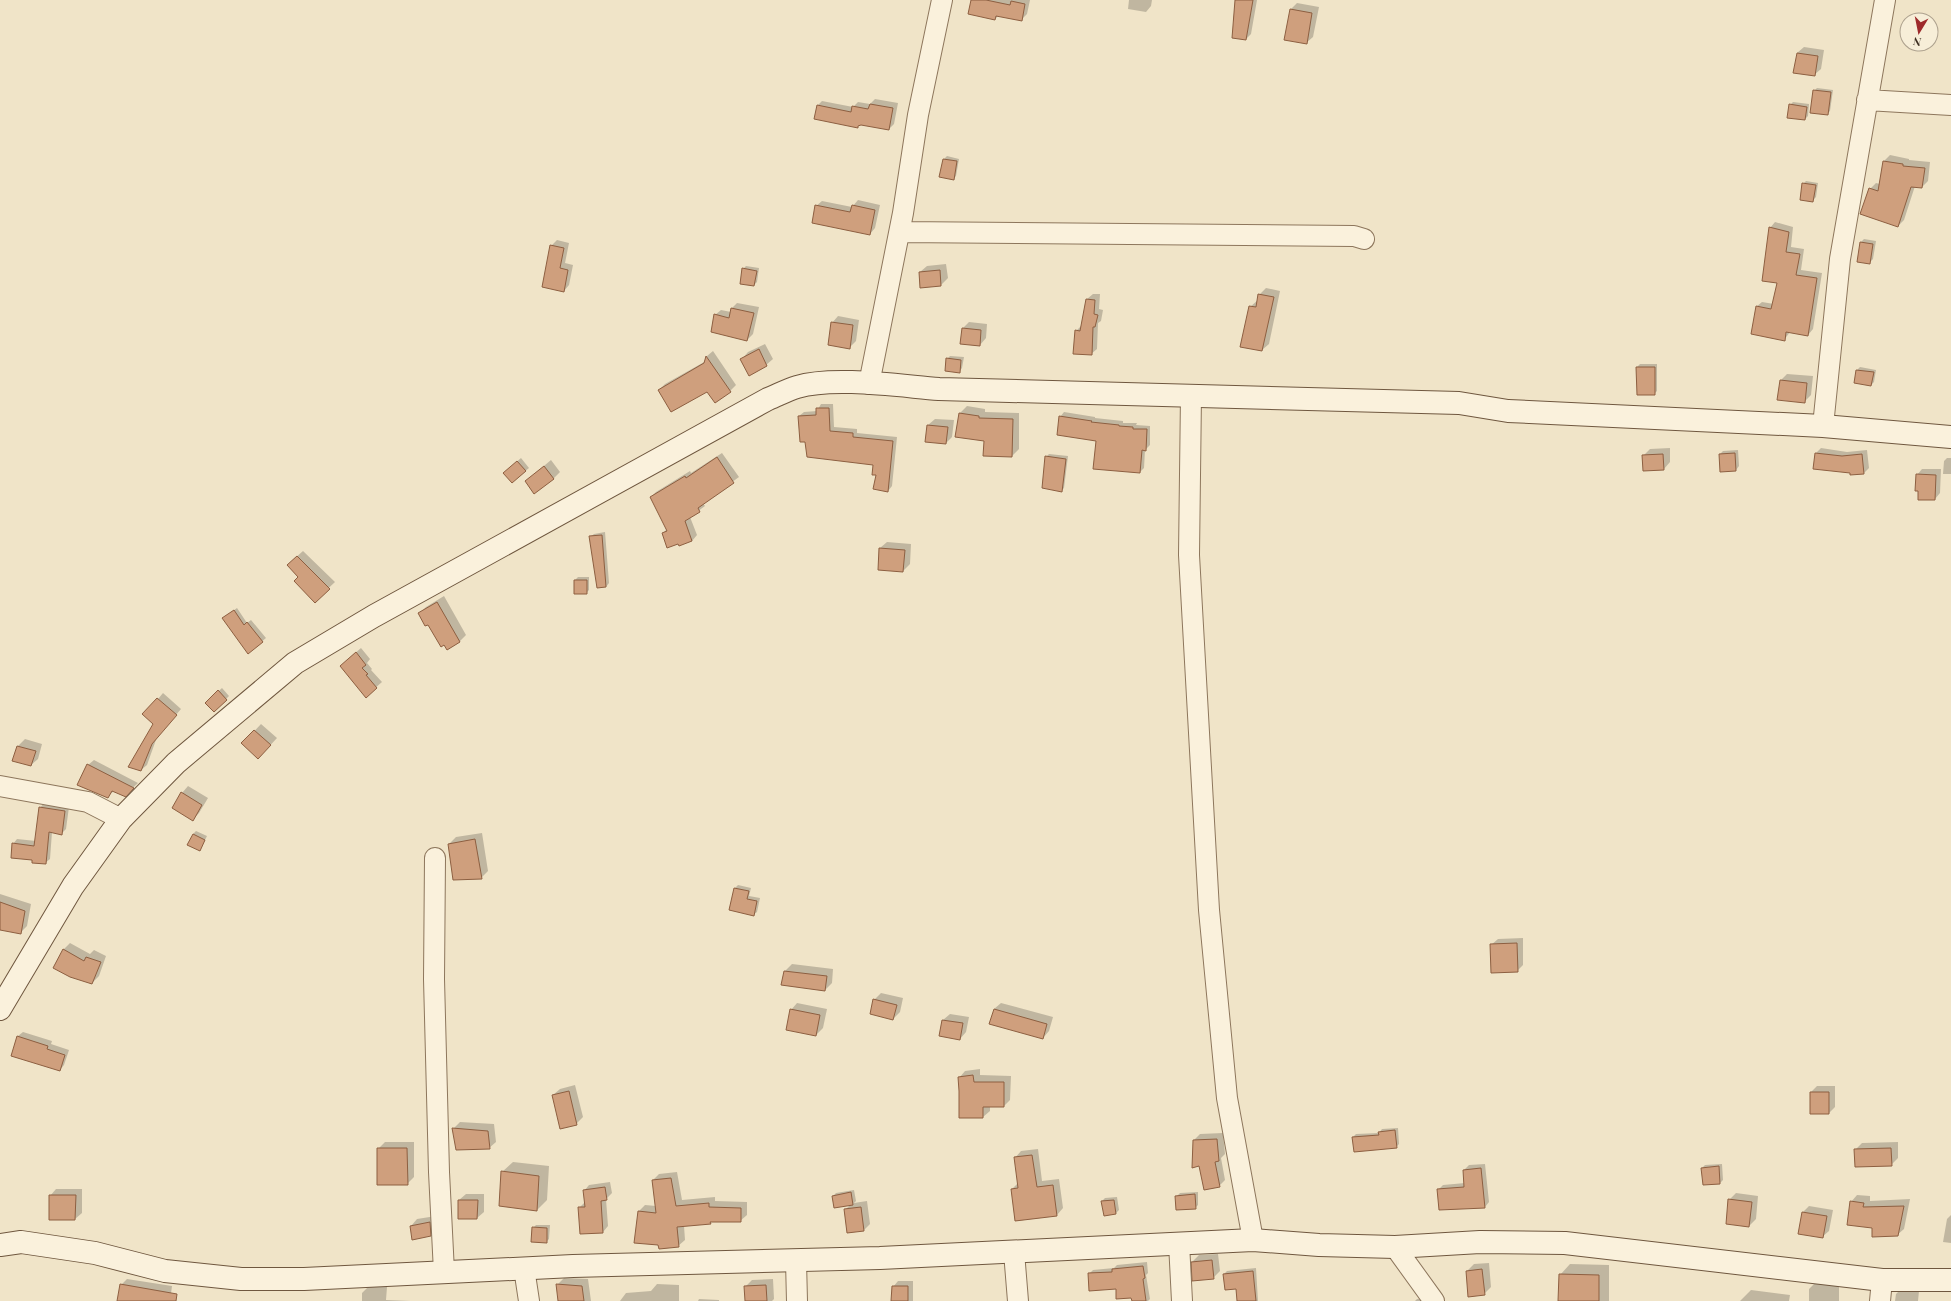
<svg xmlns="http://www.w3.org/2000/svg" width="1951" height="1301" font-family="'Playfair Display',serif">
<style>
.shadow{fill:#0003}
.building{fill:#cf9f7d;stroke:#8d5f41}
.lines{fill:none;stroke-linecap:round;stroke-linejoin:round}
.street-casing{stroke:#8d765c;stroke-width:22}
.secondary-casing{stroke:#6f573f;stroke-width:24}
.street{stroke:#faf1dc;stroke-width:20}
.secondary{stroke:#faf1dc;stroke-width:22}
</style>
<rect width="100%" height="100%" fill="#f0e4c8"/>
<path class="shadow" d="M972,0h58l-3,14 -6,6 -22,-5 -4,4z
M1129,0h23l-1,6 -5,6 -18,-3z
M1236,0h21l-6,34 -5,5 -10,-18h-3z
M1297,3l22,4 -6,30 -7,6 -16,-33z
M1804,47l20,3 -3,19 -7,6 -17,-22z
M1817,88l16,2 -3,21 -3,3 -13,-23z
M875,99l23,4 -4,21 -5,5 -29,-5 -3,3 -40,-21 5,-5 31,6 5,-5 12,2z
M1793,102l16,2 -1,12 -3,3 -15,-14z
M1890,155l19,4v1l21,2 -2,19 -6,6 -7,-1 -11,34 -6,6 -28,-37 6,-6 4,1 4,-23z
M947,156l12,3 -3,17 -3,3 -9,-20z
M1806,181l12,2 -2,14 -3,3 -10,-16z
M858,200l22,5 -5,23 -5,6 -54,-28 6,-5 30,6z
M1775,222l18,5 -2,20 13,2 -3,21 21,3 -9,56 -5,6 -18,-3 -6,8 -28,-33 6,-5 12,2 4,-22 -8,-54z
M1864,239l12,2 -3,18 -3,3 -9,-20z
M557,240l12,3 -4,20 8,2 -4,20 -5,6 -13,-45z
M946,264l2,14 -7,7 -21,-13 7,-6z
M746,266l13,2 -2,14 -3,3 -11,-16z
M1266,288l14,3 -11,53 -7,6 -12,-43 8,-7 1,-5z
M1093,294h7l-1,15 4,1 -2,11 -3,2 -1,26 -6,5 -15,-23 6,-6 5,-26z
M737,303l22,4 -6,27 -6,6 -32,-25 6,-5 10,2 1,-4z
M838,316l21,4 -3,21 -7,7 -17,-25z
M969,322l18,2 -1,14 -6,7 -18,-16z
M765,344l8,15 -7,6 -24,-6 6,-7z
M713,351l23,34 -6,6 -71,-1 6,-6 41,-23 1,-5z
M950,356l14,1 -2,11 -3,4 -12,-13z
M1640,364h17v27l-3,3 -17,-27z
M1860,367l16,3 -2,12 -3,3 -16,-3 2,-12z
M1787,374l26,2 -2,19 -7,7 -23,-22z
M821,404h12l1,23 23,2v4l40,4 -5,49 -4,5 -11,-17 -3,-10 -68,-23 -7,-25 5,-4 13,-1z
M967,406l18,3v3l34,1v36l-7,7 -28,-1 1,-15 -29,-4 4,-23z
M1064,412l31,5v1l28,3v2h14l-1,2 14,1v19l-5,5 -1,18 -4,4 -43,-32 -37,-23z
M935,419l19,1 -2,17 -6,6 -18,-18z
M1670,448v14l-6,7 -21,-13 7,-7z
M1821,448l26,4 20,-2 2,18 -5,5 -13,1v-2l-35,-19z
M1738,450l1,16 -3,4 -15,1 -1,-17 3,-3z
M722,453l17,24 -36,26 2,3 -15,11 7,18 -5,6 -14,2 -15,-10 4,-4 -16,-32 5,-5 34,-21 1,2z
M1049,454l19,2 -4,32 -3,3 -15,-34z
M521,458l8,10 -17,14 -5,-12z
M1947,458h4v16h-8l1,-13z
M551,460l9,12 -7,7 -27,2z
M1922,469h19l-1,24 -5,6 -18,-24z
M605,532l4,51 -3,4 -16,-50 4,-3z
M887,542l24,2 -1,20 -7,7 -23,-23z
M303,551l32,31 -20,19 -16,-24 -5,-18z
M578,577h11v13l-3,3 -11,-13z
M444,596l22,39 -7,7 -31,-18 -9,-10 7,-7z
M237,608l10,15 4,-3 15,18 -18,15 -25,-35z
M361,648l9,11 -3,4 5,6 -1,1 11,12 -16,14 -20,-35z
M222,688l7,8 -15,15 -8,-8z
M163,693l18,16 -24,28 -10,28 -6,5 14,-46 3,-25z
M261,724l16,14 -12,13 -22,-8z
M25,739l17,5 -4,15 -7,6 -17,-5 4,-14z
M94,760l44,23 -13,12 -11,-4 -6,5 -20,-31z
M188,786l20,12 -9,15 -6,6 -11,-26z
M44,803l25,4 -3,22 -5,5 -9,-2 -2,27 -5,4 -12,-4 -20,-15 4,-5 19,2 4,-33z
M196,831l11,5 -7,14 -7,-16z
M482,833l6,38 -7,7 -32,-34 7,-7z
M738,885l13,3 -2,8 11,2 -3,14 -4,3 -23,-5 5,-22z
M0,894l31,10 -4,22 -7,7 -20,-4z
M1523,938v27l-6,6 -26,-26 7,-6z
M70,943l20,11 4,-4 12,6 -7,20 -7,7 -29,-33z
M792,964l41,5 -1,14 -7,7 -42,-5 2,-14z
M881,993l22,5 -3,14 -7,7 -19,-19z
M797,1003l30,6 -4,19 -7,7 -25,-25z
M1001,1003l52,14 -4,14 -6,7 -49,-29z
M950,1014l19,3 -3,15 -6,7 -17,-19z
M23,1032l29,9 -1,3 18,6 -5,15 -4,5 -42,-34z
M980,1069v6l31,1 -1,24 -6,6h-14v5l-7,6 -24,-39 6,-7z
M575,1085l8,32 -7,7 -23,-29 7,-6z
M1817,1086h18v21l-6,6 -18,-21z
M460,1122l34,2 2,18 -7,6 -32,1 -3,-21z
M1398,1128l1,16 -3,3 -43,-10 3,-3 23,-1 3,-4z
M1223,1133l2,21 -4,4 4,22 -6,6 -25,-46 6,-6z
M385,1142h29v35l-7,7 -29,-35z
M1898,1142v16l-7,7 -36,-15 7,-7z
M1038,1149l4,32 17,-2 4,29 -6,7 -45,-26 6,-6 -3,-25 6,-7z
M513,1162l36,4 -2,34 -10,10 -35,-38z
M1485,1164l4,38 -4,5 -47,-17 5,-5 22,-2 -1,-13 5,-5z
M1722,1164l1,16 -3,3 -18,-15 3,-3z
M677,1172l5,28 33,-3v4l32,1v13l-7,6h-28l-2,2 -26,3 1,14 -7,6 -39,-35 6,-6 11,1 -3,-26 6,-6z
M610,1182l2,11 -6,6 2,27 -5,6 -24,-24 6,-6 -1,-11 5,-6z
M56,1189h26v24l-7,6h-25v-23z
M854,1190l2,11 -2,2 13,-2 3,23 -6,6 -19,-20 6,-6 -18,-8 3,-3z
M1198,1192v13l-3,3 -18,-12 3,-3z
M1736,1193l22,3 -2,23 -7,7 -20,-26z
M466,1194h18v18l-7,6h-18v-18z
M1857,1195l13,1v5l40,-2 -6,30 -7,6 -24,-8 -22,-25z
M1117,1197l2,13 -3,3 -11,2 -3,-14 3,-3z
M1809,1206l24,4 -4,21 -7,6 -19,-25z
M1951,1215v28l-8,-1 4,-23z
M436,1216l1,12 -7,7 -19,-9 6,-7z
M536,1225h14l-1,14 -3,3 -13,-14z
M1218,1254l2,17 -7,7 -21,-16 7,-7z
M1147,1262l1,11 -2,2 4,24 -2,2h-15l-1,-4 -43,-23 4,-4 21,-2 3,-3z
M1489,1263l2,24 -7,7 -17,-23 7,-7z
M1570,1264l39,1v36h-50l1,-26z
M1256,1268l2,33h-20l-2,-13 -12,-14 3,-3z
M564,1278l24,1 3,22h-32l-2,-16z
M127,1279l45,7 -2,15h-52l3,-16z
M773,1279l1,20 -2,2h-26l-1,-14 7,-7z
M898,1281h15v20h-21l1,-14z
M1815,1283h24v18h-30v-12z
M657,1284l22,1v16h-59l6,-8 25,-2z
M368,1287h19l-1,13 25,1h-49v-8z
M1902,1288l17,3 -1,10h-23l1,-7z
M1751,1290l39,5 -1,6h-49z
M1429,1298l3,3h-17l2,-2z
M699,1299l20,1v1h-21z"/>
<path class="building" d="M971,0h15l24,5 1,-4 14,3 -3,17 -26,-5 -1,4 -27,-6z
M1235,0h18l-7,40 -14,-2z
M1290,9l22,4 -5,31 -23,-4z
M1797,53l21,3 -3,20 -22,-3z
M1813,90l18,2 -3,23 -18,-2z
M870,104l23,4 -4,22 -28,-5 -3,1v2l-44,-9 3,-14 34,7 1,-6 16,3z
M1789,104l18,3 -2,13 -18,-2z
M943,159l14,2 -3,19 -15,-3z
M1883,161l20,3v2l22,2 -3,20 -11,-1 -13,40 -38,-13 9,-26 9,3z
M1802,183l14,2 -3,17 -13,-2z
M815,205l35,7 2,-7 23,5 -5,25 -58,-12z
M1769,227l20,5 -3,20 14,2 -4,21 21,3 -9,58 -22,-4 -1,9 -34,-7 5,-28 15,3 6,-26 -15,-2z
M1860,242l13,2 -3,20 -13,-2z
M550,245l14,3 -4,20 8,2 -4,22 -22,-5z
M742,268l15,3 -3,15 -14,-2z
M940,270l1,16 -21,2 -1,-16z
M1258,294l16,3 -12,54 -22,-4 9,-41 7,1z
M1086,299l9,1 -1,14 4,1 -3,12h-2l-1,28 -19,-1 2,-24 5,1z
M731,308l23,5 -7,28 -36,-9 3,-18 15,4z
M831,322l22,3 -3,24 -22,-4z
M962,328l19,2 -1,16 -20,-2z
M759,349l8,17 -18,10 -9,-17z
M706,356l25,36 -16,11 -8,-11 -36,20 -13,-22 46,-27z
M946,358l15,2 -1,13 -15,-2z
M1636,367h19v28h-18z
M1856,370l18,2 -3,14 -17,-3z
M1780,380l27,3 -2,20 -28,-3z
M816,408h13l1,23 23,2v4l40,4 -5,51 -15,-3 3,-14h-4l1,-10 -66,-8 -2,-15h-5l-2,-26 18,-1z
M959,413l20,3v2l34,1 -1,38 -29,-1 1,-15 -29,-4z
M1059,416l33,5 -1,1 28,3v1l14,1v2h14l-1,22 -4,-1 -2,23 -47,-4 3,-28 -39,-6z
M927,425l21,2 -2,17 -21,-2z
M1735,453l1,18 -16,1 -1,-18z
M1815,453l27,3 20,-2 2,20 -14,1v-2l-37,-4z
M1663,454l1,16 -21,1 -1,-16z
M1045,456l21,3 -4,33 -20,-4z
M717,457l17,26 -36,25 2,4 -15,9 7,20 -13,5 -1,-2 -11,4 -5,-15 5,-2 -17,-34 35,-21 1,2z
M517,461l9,10 -14,12 -9,-10z
M544,466l10,13 -20,15 -9,-13z
M1916,474l20,1 -1,25h-17v-9h-3z
M602,535l4,52 -9,1 -8,-52z
M879,548l26,2 -2,22 -25,-2z
M297,556l33,33 -15,14 -21,-22 4,-4 -11,-12z
M574,580h13v14h-13z
M437,602l23,40 -13,8 -3,-5 -3,2 -13,-22 -3,1 -7,-13z
M234,610l10,15 3,-3 16,20 -15,12 -26,-36z
M356,652l10,13 -4,3 6,6 -2,1 11,13 -11,10 -26,-32z
M218,690l9,10 -13,12 -9,-9z
M157,698l20,17 -25,29 -11,27 -13,-4 25,-43 -11,-10z
M254,730l17,15 -13,14 -17,-16z
M17,746l19,5 -5,15 -19,-5z
M87,764l47,24 -8,9 -14,-6 -4,7 -31,-13z
M181,792l21,13 -9,16 -21,-13z
M39,807l26,4 -3,24 -13,-3 -3,32 -14,-1v-3l-21,-2 1,-15 22,3z
M193,834l12,6 -5,11 -13,-6z
M475,839l7,40 -29,1 -5,-36z
M734,888l15,3 -2,8 10,2 -3,15 -25,-6z
M0,902l25,9 -4,23 -21,-4z
M1517,943l1,29 -27,1 -1,-29z
M63,949l21,12 2,-4 15,5 -9,22 -22,-7 -17,-9z
M784,971l43,5 -2,15 -44,-6z
M873,999l24,6 -4,15 -23,-6z
M790,1009l30,6 -4,21 -30,-6z
M994,1009l53,15 -4,15 -54,-15z
M942,1020l21,3 -3,17 -21,-4z
M17,1036l31,10 -1,3 18,6 -5,16 -49,-15z
M973,1075l1,7h30v25h-21v11h-24v-27l-1,-14z
M569,1091l8,34 -17,4 -8,-34z
M1810,1092h19v22h-19z
M452,1128l36,3 2,18 -34,1z
M1395,1130l2,18 -43,4 -2,-15 27,-2 -1,-3z
M1217,1139l2,22 -4,1 5,25 -16,3 -5,-24 -7,2 1,-28z
M377,1148h30l1,37h-31z
M1891,1148l1,18 -37,1 -1,-18z
M1032,1155l5,32 16,-2 4,31 -42,5 -4,-32 7,-1 -4,-31z
M1719,1166l1,18 -17,1 -2,-17z
M1481,1168l4,40 -46,2 -2,-21 27,-2 -1,-17z
M501,1171l38,5 -2,35 -38,-5z
M671,1178l5,28 33,-3v4l32,1v14h-31l1,2 -34,3 2,20 -20,2 -1,-4 -24,-2 4,-32 18,2 -4,-33z
M605,1187l2,13 -6,1 2,32 -23,1 -2,-27h7l-2,-17z
M851,1192l2,13 -19,3 -2,-12z
M1195,1194l1,15 -20,1 -1,-14z
M49,1195h27l-1,25h-26z
M1728,1199l24,3 -3,25 -23,-3z
M458,1200h20l-1,19h-19z
M1114,1200l2,14 -12,2 -3,-15z
M1850,1201l14,2 -1,4 41,-1 -6,30 -26,1v-9l-25,-3z
M861,1207l3,24 -17,2 -3,-24z
M1802,1212l25,4 -4,22 -25,-4z
M430,1222l1,14 -19,4 -2,-14z
M532,1227l15,1v15l-16,-1z
M1212,1260l2,19 -22,2 -1,-19z
M1143,1266l2,12 -2,1 3,22h-14l-1,-3 -15,1v-10l-27,2 -1,-18 24,-1v-3z
M1482,1269l3,26 -17,2 -2,-26z
M1253,1271l3,30h-19l-1,-12 -11,1 -2,-16z
M1559,1274l40,1v26h-41z
M120,1284l57,10 -1,7h-59z
M556,1284l26,2 2,15h-26z
M766,1285l1,16h-22l-1,-15z
M892,1286h16v15h-17z"/>
<g class="lines">
<g class="street-casing">
<path id="street" d="M1867,100l84,5
M900,232l454,4 10,3
M869,384l34,-171 15,-98 24,-115
M1191,395l-2,160 20,355 18,188 26,142
M1823,426l17,-167 45,-259
M0,786l88,16 33,17
M435,858l-1,121 5,193 5,100
M1179,1243l3,58
M1395,1247l39,54
M1014,1252l4,49
M796,1261l1,40
M524,1268l5,33
M1880,1301l2,-21"/>
</g>
<g class="secondary-casing">
<path id="secondary" d="M0,1009l73,-123 48,-67 55,-56 119,-100 79,-47 394,-217c10,-4 19,-9 29,-12 36,-11 103,-1 142,2l520,14 49,8 315,15 128,11
M0,1245l21,-3 74,11 70,18 76,8h63l269,-13 307,-8 373,-18 66,5 76,2 85,-5 85,1 317,37h69"/>
</g>
<use href="#street" class="street"/>
<use href="#secondary" class="secondary"/>
</g>
<g transform="translate(1919 32) rotate(190)"><circle r="19" fill="#f7eed8" stroke="#ada18e"/>
<path d="M0-3L7 15L0 10L-7 15Z" fill="#9e2a2b"/>
<text y="-6" font-size="11" font-weight="bold" text-anchor="middle" fill="#3d2e20">N</text>
</g>
</svg>
